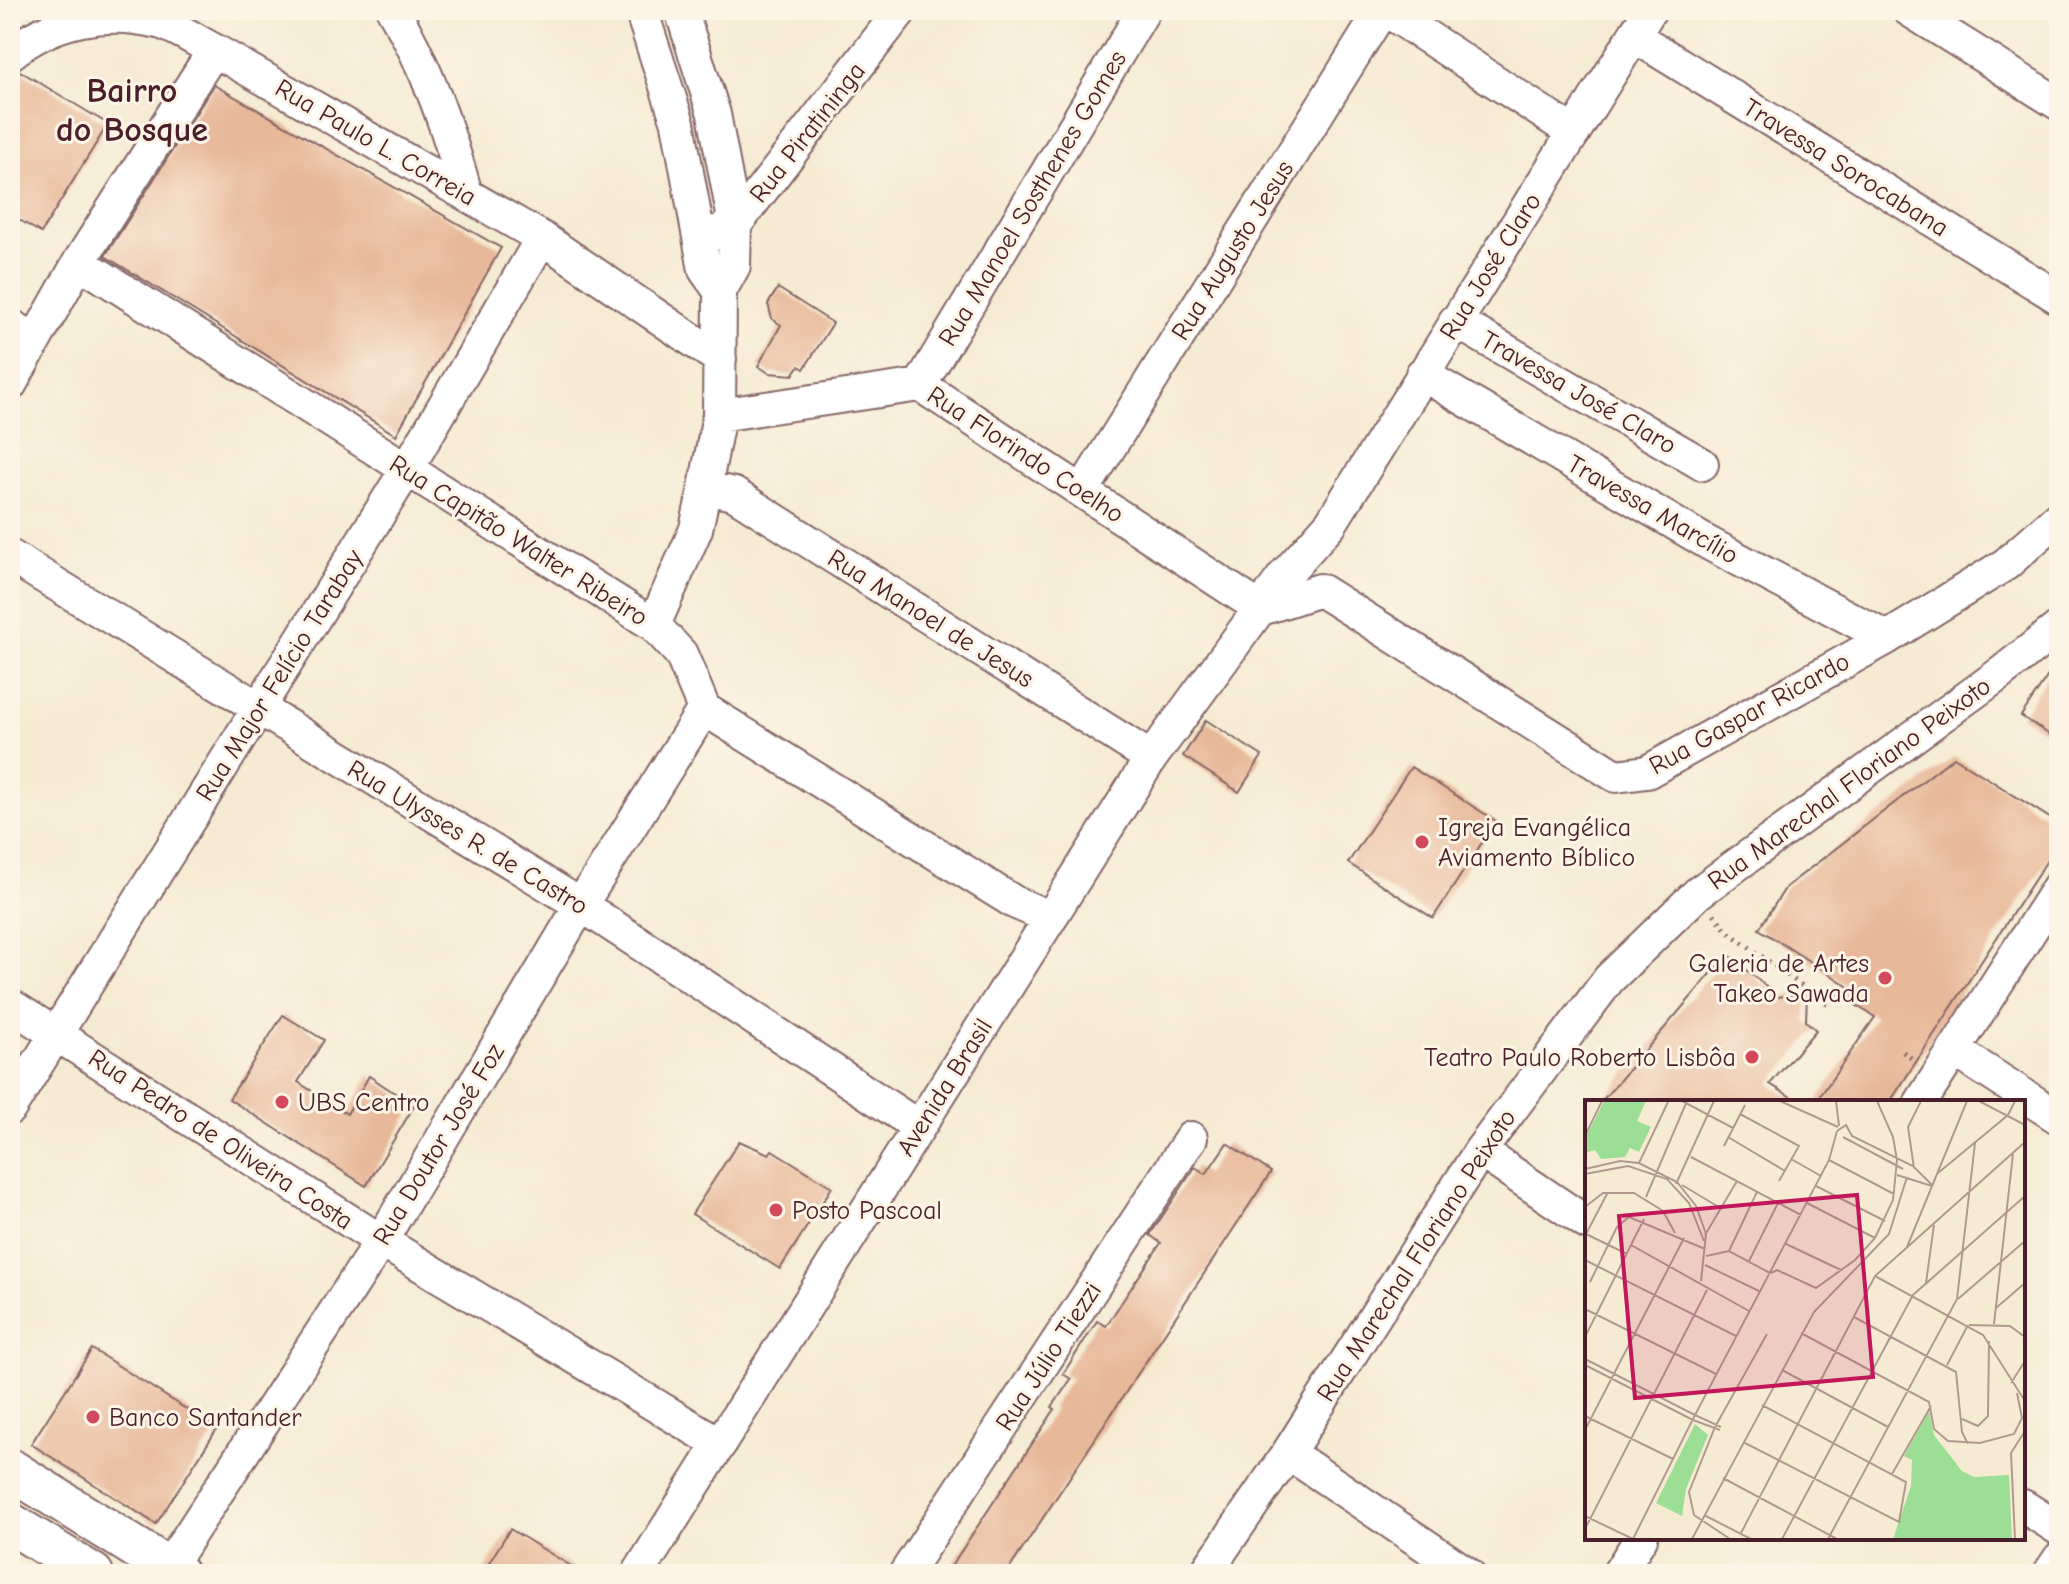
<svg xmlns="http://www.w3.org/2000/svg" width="2069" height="1584" font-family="'Comic Neue',sans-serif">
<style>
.building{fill:#e7b89a}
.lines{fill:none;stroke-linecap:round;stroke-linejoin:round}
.minor-casing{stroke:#866666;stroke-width:36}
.major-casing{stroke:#866666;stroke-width:44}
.path{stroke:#866666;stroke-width:5;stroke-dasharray:2 6;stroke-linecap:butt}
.minor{stroke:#fff;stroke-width:32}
.major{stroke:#fff;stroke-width:40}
.poi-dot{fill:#d1495b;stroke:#fcf5e5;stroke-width:3}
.labels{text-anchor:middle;stroke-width:6;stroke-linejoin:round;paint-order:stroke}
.street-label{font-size:26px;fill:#4a1f2b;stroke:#fcf5e5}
.poi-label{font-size:26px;fill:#4a1f2b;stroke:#fcf5e5;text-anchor:start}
.district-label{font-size:34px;font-weight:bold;fill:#4a1f2b;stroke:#fcf5e5}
.inset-road{fill:none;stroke:#b19990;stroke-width:2}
.view{fill:#c2185b;fill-opacity:0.15;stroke:#c2185b;stroke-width:4}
.inset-edge{fill:none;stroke:#4a1f2b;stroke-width:4}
</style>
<rect width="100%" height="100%" fill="#fcf5e5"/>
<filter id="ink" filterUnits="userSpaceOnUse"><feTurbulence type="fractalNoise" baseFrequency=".0125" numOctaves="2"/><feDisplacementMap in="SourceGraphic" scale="16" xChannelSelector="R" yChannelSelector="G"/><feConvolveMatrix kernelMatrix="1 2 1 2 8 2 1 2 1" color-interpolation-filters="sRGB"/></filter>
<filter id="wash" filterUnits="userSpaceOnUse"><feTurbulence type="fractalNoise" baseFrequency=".006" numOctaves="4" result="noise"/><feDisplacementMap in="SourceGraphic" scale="32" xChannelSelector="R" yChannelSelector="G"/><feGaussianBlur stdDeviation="1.8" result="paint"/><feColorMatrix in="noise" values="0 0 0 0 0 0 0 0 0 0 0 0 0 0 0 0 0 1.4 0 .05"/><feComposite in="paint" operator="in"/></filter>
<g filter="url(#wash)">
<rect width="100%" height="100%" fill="#f5ebd3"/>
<g id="blocks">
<path class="building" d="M20,71l88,53 -67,109 -31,-19v-127z
M214,85l287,163 -105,187 -291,-179z
M778,288l55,35 -29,46 -5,-3 -6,9 -24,-2 -11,-7 23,-41 -9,-6 -4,-15z
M2059,659v82l-38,-25z
M1206,720l56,36 -23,36 -56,-36z
M1954,757l105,67v18l-169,260h-74l59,-85 -44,-27 20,-2 -92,-59 27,-42z
M1411,767l85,54 -63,97 -85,-55z
M1728,954l50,43 29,-4 -1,28 10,9 -46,54 29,18h-198z
M283,1015l41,25 -26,42 49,32 22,-38 45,30 -48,80 -137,-87z
M739,1141l30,13 3,-4 60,37 -52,82 -88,-55z
M1227,1143l44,29 -265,402h-60l109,-165 -3,-2 19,-28 -8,-5 34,-53 9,5 55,-83 -11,-8 45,-68 11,7z
M92,1349l125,80 -61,95 -125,-80z
M510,1529l74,45h-102z"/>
</g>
</g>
<g filter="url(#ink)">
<use href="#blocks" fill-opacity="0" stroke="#866666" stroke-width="2"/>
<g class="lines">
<g class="minor-casing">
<path id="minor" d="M393,10c35,58 55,119 73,184
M641,10l37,113 27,147 15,21
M1386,10l188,123
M1909,10l150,94
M1634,36l425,262
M10,54c42,-34 95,-45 148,-32 19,5 38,19 56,28l328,188 178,121
M700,238l35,-13 166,-215
M79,262l575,363 27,29 23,55 310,193 37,16
M1455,321l247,143
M10,325l25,15
M1422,374l286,169 179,95
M10,385l69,-123 135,-212
M920,385l224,-375
M719,415l201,-30 341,224
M705,488l29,6 417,264
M1083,490l299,-480
M10,556l571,349 338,222
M1261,609l59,-19 296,186 31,-4 240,-134 119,-74 53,-47
M654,625l42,-96 9,-41 14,-73 1,-124 14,-25 1,-41 -21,-111 -33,-104
M10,1005l371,236 339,203
M1954,1050l105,68
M1921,1102l138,-216
M10,1108l397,-639 135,-231
M1480,1151l107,72
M1288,1453l180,121
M2023,1506l36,23
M164,1574l217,-333 200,-336 123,-196
M638,1574l513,-816 132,-181 48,-54 319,-513
M905,1574l286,-436
M1205,1574l83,-121 192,-302 129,-172 89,-86 303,-220 58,-46
M1618,1574l23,-36
M2049,1574l10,-15"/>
</g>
<g class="major-casing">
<path id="major" d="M10,1469l168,105
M10,1523l83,51"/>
</g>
<path class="path" d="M1714,914l13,17 104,76
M1903,1052l12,9"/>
<use href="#minor" class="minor"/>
<use href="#major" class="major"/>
</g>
</g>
<g class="poi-dot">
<circle cx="1422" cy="842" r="8"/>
<circle cx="1885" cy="978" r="8"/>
<circle cx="1752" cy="1057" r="8"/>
<circle cx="282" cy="1102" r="8"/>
<circle cx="776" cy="1210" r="8"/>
<circle cx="93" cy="1417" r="8"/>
</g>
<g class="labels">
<g class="street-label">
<text transform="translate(807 132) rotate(-52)" y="9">Rua Piratininga</text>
<text transform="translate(376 142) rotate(30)" y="9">Rua Paulo L. Correia</text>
<text transform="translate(1846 167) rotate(32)" y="9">Travessa Sorocabana</text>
<text transform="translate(1032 198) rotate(-59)" y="9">Rua Manoel Sosthenes Gomes</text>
<text transform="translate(1232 250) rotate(-58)" y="9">Rua Augusto Jesus</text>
<text transform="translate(1490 266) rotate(-58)" y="9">Rua José Claro</text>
<text transform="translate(1579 392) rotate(30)" y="9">Travessa José Claro</text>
<text transform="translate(1026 454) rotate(33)" y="9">Rua Florindo Coelho</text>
<text transform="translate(1653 509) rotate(30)" y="9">Travessa Marcílio</text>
<text transform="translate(519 540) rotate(32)" y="9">Rua Capitão Walter Ribeiro</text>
<text transform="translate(931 618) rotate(32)" y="9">Rua Manoel de Jesus</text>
<text transform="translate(279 675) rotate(-58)" y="9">Rua Major Felício Tarabay</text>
<text transform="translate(1749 713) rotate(-29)" y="9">Rua Gaspar Ricardo</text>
<text transform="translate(1849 783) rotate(-36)" y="9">Rua Marechal Floriano Peixoto</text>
<text transform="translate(468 837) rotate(31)" y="9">Rua Ulysses R. de Castro</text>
<text transform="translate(944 1087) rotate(-58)" y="9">Avenida Brasil</text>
<text transform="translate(221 1139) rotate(33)" y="9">Rua Pedro de Oliveira Costa</text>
<text transform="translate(438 1144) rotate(-59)" y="9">Rua Doutor José Foz</text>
<text transform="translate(1416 1255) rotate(-57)" y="9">Rua Marechal Floriano Peixoto</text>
<text transform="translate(1048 1356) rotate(-57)" y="9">Rua Júlio Tiezzi</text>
</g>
<g class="poi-label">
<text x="1438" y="836">Igreja Evangélica<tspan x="1438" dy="30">Aviamento Bíblico</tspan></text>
<text x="1869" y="972" text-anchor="end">Galeria de Artes<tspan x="1869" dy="30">Takeo Sawada</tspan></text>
<text x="1736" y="1066" text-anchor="end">Teatro Paulo Roberto Lisbôa</text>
<text x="298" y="1111">UBS Centro</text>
<text x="792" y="1219">Posto Pascoal</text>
<text x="109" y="1426">Banco Santander</text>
</g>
<g class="district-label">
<text x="132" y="102">Bairro<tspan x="132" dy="39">do Bosque</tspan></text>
</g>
</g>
<g transform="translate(1585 1100)">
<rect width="440" height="440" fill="#f5ebd3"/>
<path d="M19,1h42l-9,20 14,6 -12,25 -9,-4 -5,9 -24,2 -6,-9 -10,3v-14zM344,311l5,24 28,36 12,6 35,-2 3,64h-119l18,-53 1,-26 -8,-4zM110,324l13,11 -22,54 -4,27 -26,-13z" fill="#9cde95"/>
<path class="inset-road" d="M97,1l51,27M195,1l58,26M251,1l3,25M394,1l46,24M155,14l59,32 -20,35M252,31l9,-6 6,11 61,30 19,19M0,36l17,-35M143,37l57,34M258,37l60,32M139,46l21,-41M106,57l110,58M206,59l30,17M244,60l65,34M54,63l29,-61M329,68l-6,-41 13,-26M0,69l35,-8 19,2 38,19 19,24 10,28 -5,47M353,73l70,-58 7,-14M0,74l43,-8 39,13 22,24 15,38M312,75l35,11M91,84l38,-83M97,85l40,24M231,86l69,35M61,97l41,-96M222,103l68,35M0,107l18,-14h31l29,18 12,22M1,134l41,20M120,135l32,-54M0,136l23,-44M201,144l55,26M46,145l118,66M322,147l60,-146M144,151l28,-59M121,156l23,-5 41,22M0,160l151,76M164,161l29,-58M120,165l54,26M186,173l6,-3 39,18 39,-28 20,-22 18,-38 4,-40 -4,-23 -16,-36M290,176l108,59 42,66M5,182l27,-55 12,-10 76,32M341,183l8,-58M373,199l67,-58M411,208l29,-25M0,209l131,65M269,217l102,55 6,60 6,12M409,224l19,-170M384,225l41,1 15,11M216,233l128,69 5,27 14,12 32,2 34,-9 8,-16 -5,-25M0,237l59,-118M0,259l110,56 -62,124M0,265l108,55M362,265l21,-40M197,270l106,57M426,283l14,-22M0,316l88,43M377,319l16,7 10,-10 1,-75M108,320l27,10M136,327l-26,-12 134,-255 8,-29M0,330l99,-192M158,342l156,80 7,-40 -144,-77M307,374l39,-68M138,378l114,61M119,415l47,24M0,416l48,23M0,429l122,-239M156,433l134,-257 150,-134M107,439l122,-227 75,-78 18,-57M145,439l-36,-24 -5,-23 26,-65 52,-93M197,439l131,-244 112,-99M243,439l129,-240 18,-156M430,439l-4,-86 14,-22"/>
<path class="view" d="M272,95l16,182 -238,21 -16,-182z"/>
<rect width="440" height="440" class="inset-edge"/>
</g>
<rect width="2069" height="1584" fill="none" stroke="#fcf5e5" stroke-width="40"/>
</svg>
